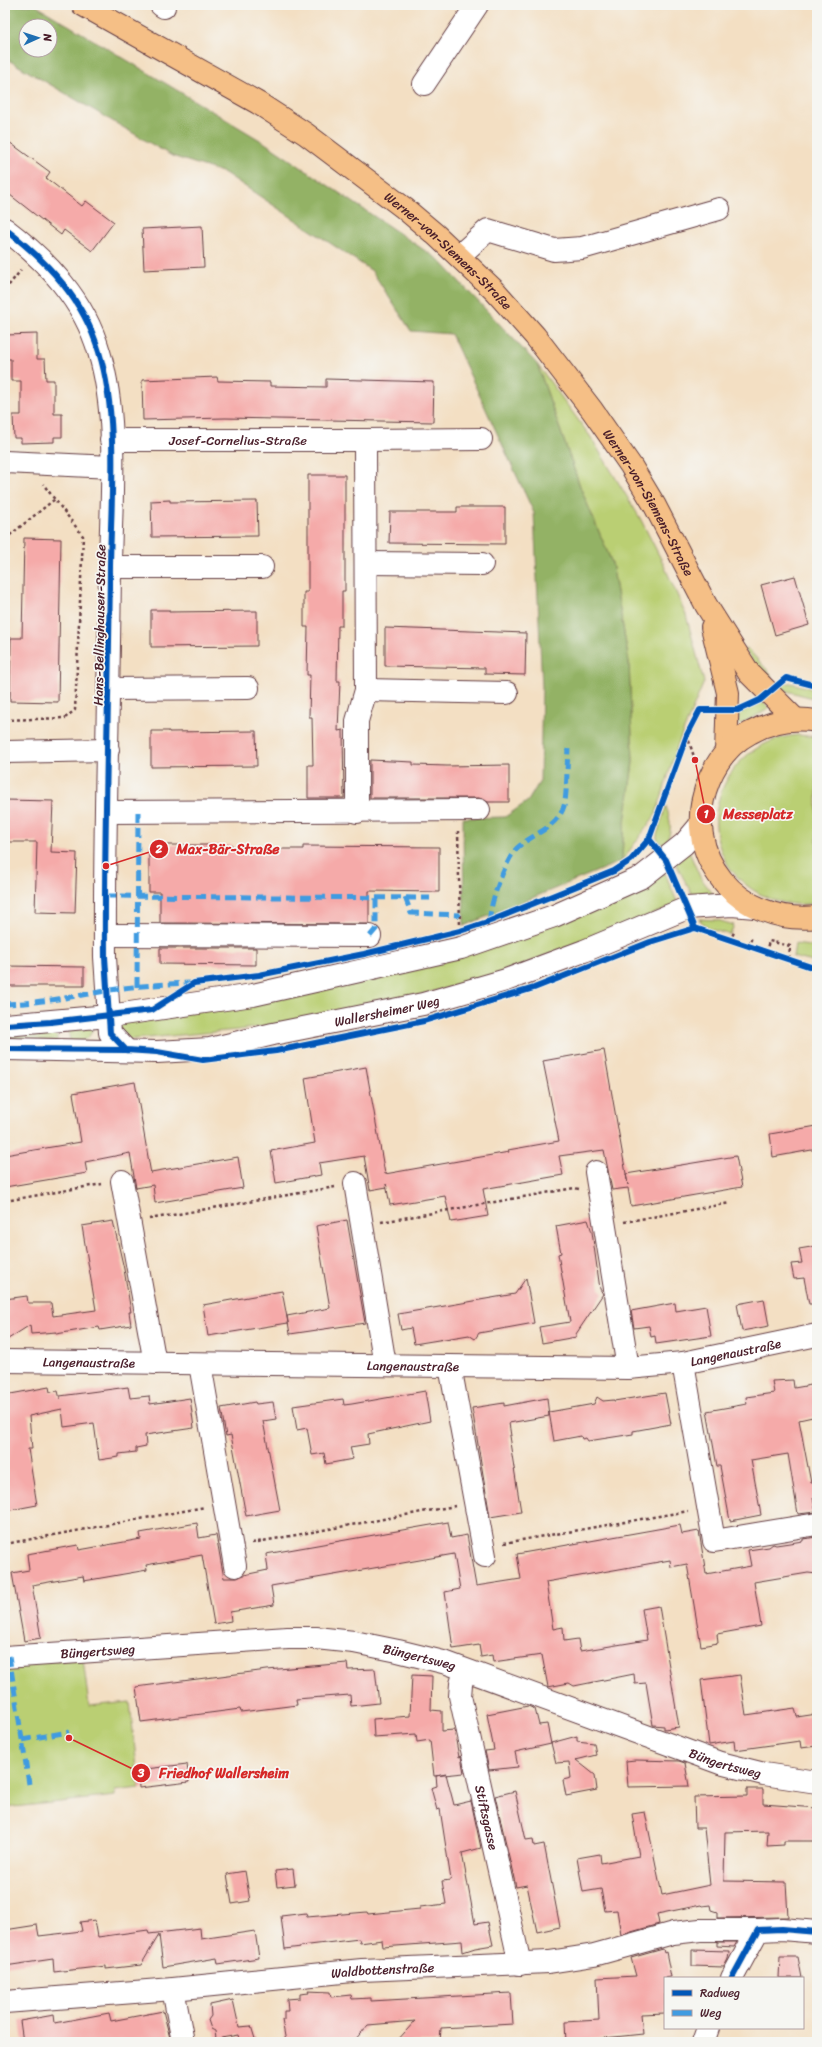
<svg xmlns="http://www.w3.org/2000/svg" width="822" height="2047" font-family="Sriracha,sans-serif">
<style>
.green{fill:#bacf73;stroke:#82774f}
.forest{fill:#93b265;stroke:#6e6848;fill-rule:evenodd}
.building{fill:#f5aaa9}
.lines{fill:none;stroke-linecap:round;stroke-linejoin:round}
.minor-casing{stroke:#633c42;stroke-width:24}
.major-casing{stroke:#633c42;stroke-width:24}
.path{stroke:#633c42;stroke-width:2.5;stroke-dasharray:3 3;stroke-linecap:butt}
.minor{stroke:#fff;stroke-width:22}
.major{stroke:#f5bf86;stroke-width:22}
.quiet{stroke:#409be1;stroke-width:5;stroke-dasharray:10 5;stroke-linecap:butt}
.cycleway-casing{stroke:#f6f6f2;stroke-width:8}
.cycleway{stroke:#0057b8;stroke-width:6}
.labels{text-anchor:middle;stroke-width:3.5;stroke-linejoin:round;paint-order:stroke}
.street-label{font-size:13px;fill:#4a1f2b;stroke:#f6f6f2}
.leader{fill:none;stroke:#d62828;stroke-width:1.5}
.callout-dot{fill:#d62828;stroke:#f6f6f2;stroke-width:1.5}
.mark-label{font-size:12px;text-anchor:middle;font-weight:bold;fill:#fff}
.callout-label{font-size:14px;text-anchor:middle;font-weight:bold;fill:#d62828;stroke:#f6f6f2;stroke-width:3.5;stroke-linejoin:round;paint-order:stroke}
</style>
<rect width="100%" height="100%" fill="#f6f6f2"/>
<filter id="ink" filterUnits="userSpaceOnUse"><feTurbulence type="fractalNoise" baseFrequency=".025" numOctaves="2"/><feDisplacementMap in="SourceGraphic" scale="8" xChannelSelector="R" yChannelSelector="G"/><feConvolveMatrix kernelMatrix="1 2 1 2 8 2 1 2 1" color-interpolation-filters="sRGB"/></filter>
<filter id="wash" filterUnits="userSpaceOnUse"><feTurbulence type="fractalNoise" baseFrequency=".012" numOctaves="4" result="noise"/><feDisplacementMap in="SourceGraphic" scale="16" xChannelSelector="R" yChannelSelector="G"/><feGaussianBlur stdDeviation="0.9" result="paint"/><feColorMatrix in="noise" values="0 0 0 0 0 0 0 0 0 0 0 0 0 0 0 0 0 1.4 0 .05"/><feComposite in="paint" operator="in"/></filter>
<g filter="url(#wash)">
<rect width="100%" height="100%" fill="#f3dfc3"/>
<path class="green" d="M537,364l53,72 50,82 23,45 23,52 18,67 -26,62 -22,70 -34,47 1,-24 10,-75 -4,-100 -17,-99 -31,-74z
M747,648l24,26 1,4 -4,4 -24,-33z
M785,683h6l26,7v9l-38,-10z
M763,702l6,7 -31,16 -1,-11z
M798,735l19,2v166c-17,3 -35,1 -51,-6 -82,-37 -58,-154 32,-162z
M666,806c5,16 7,26 -2,40l-7,-7v-5z
M687,847l13,30 20,26 -24,-1 -21,-40z
M665,873l13,31 -190,74 -165,40 -85,12 -114,10 -8,-17 235,-42z
M699,919l18,1 17,5 -4,10 -23,-7z
M795,944l22,3v16l-24,-6z
M93,1024c-1,15 -9,18 -23,18l-2,-16z
M57,1027v14h-52v-11z
M83,1659l6,47 41,-4 9,86 -24,3v5l-110,12v-145z"/>
<path class="forest" d="M5,5h30l230,138 174,117 98,104 44,125 31,74 17,99 4,100 -10,75 -1,24 -158,65 -1,-108 42,-1 23,-16 12,-20 2,-94 -8,-174 -83,-179 -40,-3 -39,-60 -147,-98 -53,-17 -167,-98zM26,26h24v24h-24z"/>
<g id="blocks">
<path class="building" d="M5,139l45,33 -4,6 36,28 4,-5 28,21 -22,29 -28,-21 -3,5 -56,-44z
M202,226l2,41 -60,3 -2,-41z
M37,334v25h8l1,21h8v34h8v23h-8v5l-33,1v-5h-7l-1,-23h8v-34h-10v-22h-6v-24z
M217,377l1,4 52,1v4l56,1v-8l108,3 -1,40 -208,-4 -82,2 -1,-40z
M308,475h37v116h-3v35h-4l-1,55h3l-2,50 5,-1 1,68h-36v-33h5l-1,-48h-3l1,-42h-3l1,-48h-4v-35h4z
M170,500v2l87,-1 1,35 -106,1 -1,-36z
M457,507h48v37l-116,-1 1,-31h67z
M24,538l37,1 -3,163 -48,-1 1,-63h11z
M795,576l14,49 -34,10 -14,-50z
M151,610h18v2l88,-1v35l-106,1z
M385,628l141,5 -1,42 -40,-1v-6l-100,-2z
M151,731h18v1l87,-1 1,35 -106,1z
M370,760l43,2v3l34,1 62,-1v37h-21l-9,-4h-109z
M5,800l48,1 -2,51 26,1 -2,60 -40,-1 2,-70h-32z
M149,845h83v4h71v-3l136,1v45l-70,-1v33l-209,-1v-31h-11z
M160,948h96v17l-96,-1z
M5,966l79,1v19h-79z
M604,1050l24,135 -2,-11 110,-18 6,31 -111,19 -3,-18 -16,2 -8,-40 -45,6 4,19 -80,14 5,27 -37,6 -6,-26 -55,9 -4,-21 1,3 -17,3 -6,-34 -45,7 2,12 -45,8 -5,-32 44,-8 -10,-65 61,-11 19,107 124,-22 -1,-2 51,-9 -16,-80z
M135,1082l16,92v-2l87,-15 5,31 -88,15 -2,-18 -17,3 -6,-35 -45,9 2,11 -82,14v-32l76,-13 -8,-49z
M817,1126v23l-44,8 -3,-23z
M347,1220l18,103 -75,11 -3,-18 43,-8 -14,-82z
M588,1220l4,12 8,57 3,5 -27,40v3l-34,6 -3,-16 31,-5 -12,-68 3,-1 -5,-27z
M113,1221l11,48 7,43h-2l2,13 -31,5 -1,-3 -43,7v-2l-25,2 -1,-9 -25,16v-42l22,-3 1,7h23l2,13 43,-6 -14,-84z
M817,1246v58h-8l-5,-26 -10,1 -3,-15 11,-1 -3,-14z
M526,1278l8,45 -55,10 -4,6 -6,-4 -55,9 -3,-16 -10,2 -3,-16 117,-20z
M282,1291l6,32 -80,13 -5,-31z
M764,1299l5,27 -27,5 -5,-27z
M675,1303l1,8 30,-5 5,30 -55,8 -1,-8 -4,1 -2,-11 -15,2 -3,-17z
M793,1380l1,8 23,-4v32l-18,4 12,63 6,-1v16h-4l3,14 -18,2 -10,-60 -37,6 10,55 -31,6 -10,-55h-3l-10,-55 40,-7 -1,-7 28,-4 -2,-12z
M49,1387l1,5 8,-1 2,8v-3l68,-9 2,11 19,-2 1,8 40,-6 4,30 -49,7 1,11 -10,2v4l-17,2v3l-20,3 -5,-37 -30,4 -2,-18 -33,7 3,33h-4l9,56 -32,6v-116z
M425,1391l5,30 -62,13 1,10 -19,3 3,12 -27,5 -2,-11 -12,2 -5,-27 -10,2 -4,-24 50,-7 1,6 8,-1z
M665,1393l6,31 -38,7v3l-45,7 -2,-3 -4,1 -1,-3 -27,5 -5,-29 45,-8 3,-7 6,4 11,-1v1z
M547,1398l2,18 -40,7 2,13h-2l12,76 -31,5 -18,-109 32,-5v3z
M255,1402l1,2 17,-2 3,17 -13,2 17,89 -34,6 -15,-81 -5,1 -5,-28z
M448,1522l3,16 16,-3 9,51 45,-7 -4,-25 163,-29 2,9 17,-3 7,43 45,-8 -3,-16 21,-3 4,-3 3,1 27,-4v-2l14,-2v37l-9,-1 -54,9 7,44 -44,8 1,9 -17,3 -14,-82 -16,3 -1,-7 -124,22 7,47 10,-2 1,14 14,-2 2,12 67,-11 -5,-31 17,-3 20,121 -15,2v-3l-11,-1 -7,-42 -11,1 -1,-10 -60,12 -5,-3 -21,4 -6,-32 -49,7 -1,-7 -11,2 -2,-12 -26,4 -8,-57 15,-3 -6,-35 -183,32 3,19 -44,7 1,9 -17,3 -12,-69 -56,10 1,5 -63,11 -1,-5 -51,9 9,53 -17,3 -12,-68 17,-3 -2,-16 51,-9 1,5 62,-11 -1,-6 57,-10 2,15 17,-3 8,43h13l7,-3 24,-5 -2,-16z
M347,1663l1,7 27,-1 4,34 -28,3 -1,-11 -54,4 1,6 -56,7 -1,-3 -99,13 -5,-35 131,-17z
M412,1675l20,1 -1,34 11,1v20l12,-1 5,27 2,-1 3,17 -30,3 -4,-36 -13,2 -1,-8 -42,3 -1,-18 37,-3z
M740,1675l6,40 49,-7 2,9 20,-3v32l-16,2 -1,-7 -65,9 -1,-9 -25,4 -8,-65z
M528,1706l7,3 4,16 8,-1 4,20 -36,8 3,15 -29,3 -4,-19 9,-1 -7,-36z
M577,1736v5l17,2 2,12 -20,5 19,15 2,15 -31,6 -3,-16 8,-2 -2,-16 -13,1 -5,-20z
M635,1760l44,1 6,2 4,23 -61,1 -2,-26z
M187,1764l2,18 -50,6 -1,-18z
M446,1774l8,31 17,-4 10,47 -19,5 13,71 13,-2 5,23 -18,3 -12,4 -1,-11 -79,6 -1,-7 -22,3 -1,-4 -58,7v1l-16,2 -4,-33 25,-3 1,4 60,-5 1,2 52,-5v-2l26,-3 -4,-23 9,-1 -11,-71 -3,1 -6,-22 6,-2 -1,-10z
M747,1789h16v15l54,4v33h-33v4l-17,1 1,-15 -43,1 -1,49 62,1 2,35 -71,1v-6l-6,-2 -1,-5 -8,1 -1,-1 -44,9 2,10 -38,11 -4,-25 -12,1 -4,-22 -18,3 -6,-34 23,-4 1,9 38,-7 -7,-42 13,-2 17,83 48,-10 -6,-57h-9l-1,-31 53,-1z
M515,1791l11,49 7,-1 1,7 10,-2 16,83 -23,5 -10,-47 -11,2 -21,-91z
M293,1869l2,16 -18,2 -2,-16z
M245,1871l5,30 -18,3 -5,-30z
M95,1920l3,17 50,-7 1,4 51,-6 1,11 54,-8 4,27 -41,6 -1,-6 -54,9 -4,-32 -18,30 -35,4v-3l-52,6 -1,-13 -48,7v-36l32,-5 2,11 43,-5 -2,-9z
M717,1942h20l-3,5 -17,-1z
M663,1949l1,4 2,-1 5,25 -6,1v35l-24,1 2,20 -58,6v2h-19l-1,-20 34,-2 -2,-42 39,-2 -5,-18z
M692,1950l37,1 -1,8 -4,8 -32,-1z
M780,1957h18l4,21h-23z
M308,1991l22,1 1,5 20,-2 1,4 19,-1v3l140,-8 2,31 -72,4 -1,14h-44l19,-21 -47,4 -15,17h-67l-4,-22h2v-9h4l-1,-12 13,-1v-4l9,-1z
M233,2000l6,27 12,-1 5,16h-16l-2,-7 -22,4 -1,-8 -4,-2 -3,-9 3,-4 -1,-11z
M163,2011l7,27 -18,4h-129l-3,-21 34,-6 1,8 54,-10 2,8z"/>
</g>
</g>
<g filter="url(#ink)">
<use href="#blocks" fill-opacity="0" stroke="#633c42" stroke-width="1"/>
<g class="lines">
<g class="minor-casing">
<g id="minor">
<path d="M161,5l3,2"/>
<path d="M424,84l53,-79"/>
<path d="M5,229c42,32 79,71 94,123 20,65 12,145 11,214 -1,130 -6,261 -5,391l5,76 16,17"/>
<path d="M459,256l29,-26 66,20 28,-2 137,-39"/>
<path id="s1" d="M111,440h254l1,250 -9,31v91"/>
<path d="M365,440l116,-1"/>
<path d="M5,462l107,5"/>
<path d="M366,563l116,1"/>
<path d="M110,567h152"/>
<path d="M109,689l139,-1"/>
<path d="M366,690l141,3"/>
<path d="M5,752l103,-2"/>
<path d="M107,812l372,-2"/>
<path d="M105,935l265,1"/>
<path d="M5,1025l104,-9 144,-21 208,-47 93,-32 88,-39 42,-33 17,-20"/>
<path id="s2" d="M5,1049l152,3 53,-3 63,-15 150,-30 83,-24 78,-29 103,-43 45,-3 23,2"/>
<path d="M596,1172l32,196"/>
<path d="M122,1181l33,182"/>
<path d="M355,1183l30,182"/>
<path id="s3" d="M5,1361l623,7 55,-5 134,-28"/>
<path d="M683,1363l31,178 103,-17"/>
<path d="M200,1364l35,202"/>
<path d="M450,1366l35,190"/>
<path id="s4" d="M5,1657l283,-19h28l38,4 44,9 49,12 273,100 44,11 53,8"/>
<path id="s5" d="M465,1671l-4,13 -1,12 60,268"/>
<path d="M732,1978l26,-48 24,-1 35,3"/>
<path d="M173,1989l10,53"/>
<path id="s6" d="M5,2002l168,-13 189,-19 187,-8 45,-7 79,-22 27,-3h58"/>
<path d="M703,2042l5,-14"/>
</g>
</g>
<g class="major-casing">
<g id="major">
<path id="s7" d="M83,5l175,98 48,31 98,74 32,27 59,56 40,45 57,74 39,56 24,40 51,99 43,68 46,46"/>
<path d="M712,627l16,66 -2,59"/>
<path d="M817,721c-24,-4 -46,0 -67,12 -19,10 -33,28 -41,47 -31,75 30,146 108,137"/>
</g>
</g>
<path class="path" d="M5,290l16,-20
M5,539l50,-40
M5,720l60,-2 10,-8 8,-174 -40,-52
M687,735l8,25
M664,799l5,-6
M458,831l2,97
M730,941l5,-11
M749,947l3,-11
M766,952l3,-11 21,5 -1,14
M5,1201l97,-17
M149,1219l186,-32
M381,1222l193,-34 5,1
M624,1222l106,-19
M252,1543l203,-37
M504,1543l184,-32
M5,1544l200,-37"/>
<use href="#minor" class="minor"/>
<use href="#major" class="major"/>
<path class="quiet" d="M106,896l324,2
M405,897l6,16 49,2
M490,921c-2,-14 16,-62 27,-73 15,-14 40,-20 47,-42 3,-10 3,-44 4,-57
M370,936l6,-7v-32
M137,987l1,-175
M5,1004c34,-1 66,-7 100,-13 28,-5 57,-7 85,-8
M9,1656l20,128
M22,1740l47,-8"/>
<g class="cycleway-casing">
<path id="cycleway" d="M5,229c42,32 79,71 94,123 20,65 12,145 11,214 -1,130 -6,261 -5,391l5,76 16,17
M817,686l-31,-8 -26,22 -22,10h-38l-13,25 -38,104 17,21 29,68 122,41
M5,1025l46,-3 101,-12 42,-27 65,-8 105,-21 96,-23 30,-10 124,-50 17,-11 18,-21
M5,1049l121,1 31,2 46,8 73,-9 148,-30 110,-33 116,-46 45,-14
M732,1978l26,-48 24,-1 35,3"/>
</g>
<use href="#cycleway" class="cycleway"/>
</g>
</g>
<g class="labels">
<g class="street-label">
<text dy="5" stroke="none"><textPath href="#s7" startOffset="442">Werner-von-Siemens-Straße</textPath></text>
<text dy="5" stroke="none"><textPath href="#s1" startOffset="127">Josef-Cornelius-Straße</textPath></text>
<text dy="5" stroke="none"><textPath href="#s7" startOffset="766">Werner-von-Siemens-Straße</textPath></text>
<text transform="translate(99 625) rotate(-89)" y="5">Hans-Bellinghausen-Straße</text>
<text dy="5" stroke="none"><textPath href="#s2" startOffset="386">Wallersheimer Weg</textPath></text>
<text dy="5" stroke="none"><textPath href="#s3" startOffset="732">Langenaustraße</textPath></text>
<text dy="5" stroke="none"><textPath href="#s3" startOffset="84">Langenaustraße</textPath></text>
<text dy="5" stroke="none"><textPath href="#s3" startOffset="408">Langenaustraße</textPath></text>
<text dy="5" stroke="none"><textPath href="#s4" startOffset="93">Büngertsweg</textPath></text>
<text dy="5" stroke="none"><textPath href="#s4" startOffset="417">Büngertsweg</textPath></text>
<text dy="5" stroke="none"><textPath href="#s4" startOffset="741">Büngertsweg</textPath></text>
<text dy="5" stroke="none"><textPath href="#s5" startOffset="150">Stiftsgasse</textPath></text>
<text dy="5" stroke="none"><textPath href="#s6" startOffset="379">Waldbottenstraße</textPath></text>
</g>
</g>
<path class="leader" d="M695 760L706 814M106 866L159 849M69 1738L141 1773"/>
<g class="callout-dot">
<circle cx="695" cy="760" r="4"/>
<circle cx="106" cy="866" r="4"/>
<circle cx="69" cy="1738" r="4"/>
<circle cx="706" cy="814" r="10"/>
<circle cx="159" cy="849" r="10"/>
<circle cx="141" cy="1773" r="10"/>
</g>
<g class="mark-label">
<text x="706" y="818">1</text>
<text x="159" y="853">2</text>
<text x="141" y="1777">3</text>
</g>
<g class="callout-label">
<text x="758" y="819">Messeplatz</text>
<text x="228" y="854">Max-Bär-Straße</text>
<text x="224" y="1778">Friedhof Wallersheim</text>
</g>
<rect width="822" height="2047" fill="none" stroke="#f6f6f2" stroke-width="20"/>
<rect x="664" y="1977" width="140" height="52" fill="#f6f6f2" stroke="#b1a0a2"/>
<rect x="672" y="1990" width="20" height="6" fill="#0057b8" stroke="#b1a0a2"/>
<text x="700" y="1997" font-size="12" fill="#4a1f2b">Radweg</text>
<rect x="672" y="2010" width="20" height="6" fill="#409be1" stroke="#b1a0a2"/>
<text x="700" y="2017" font-size="12" fill="#4a1f2b">Weg</text>
<g transform="translate(38 38) rotate(87)"><circle r="19" fill="#f6f6f2" stroke="#b1a0a2"/>
<path d="M0-3L7 15L0 10L-7 15Z" fill="#1f6fb2"/>
<text y="-6" font-size="11" font-weight="bold" text-anchor="middle" fill="#4a1f2b">N</text>
</g>
</svg>
